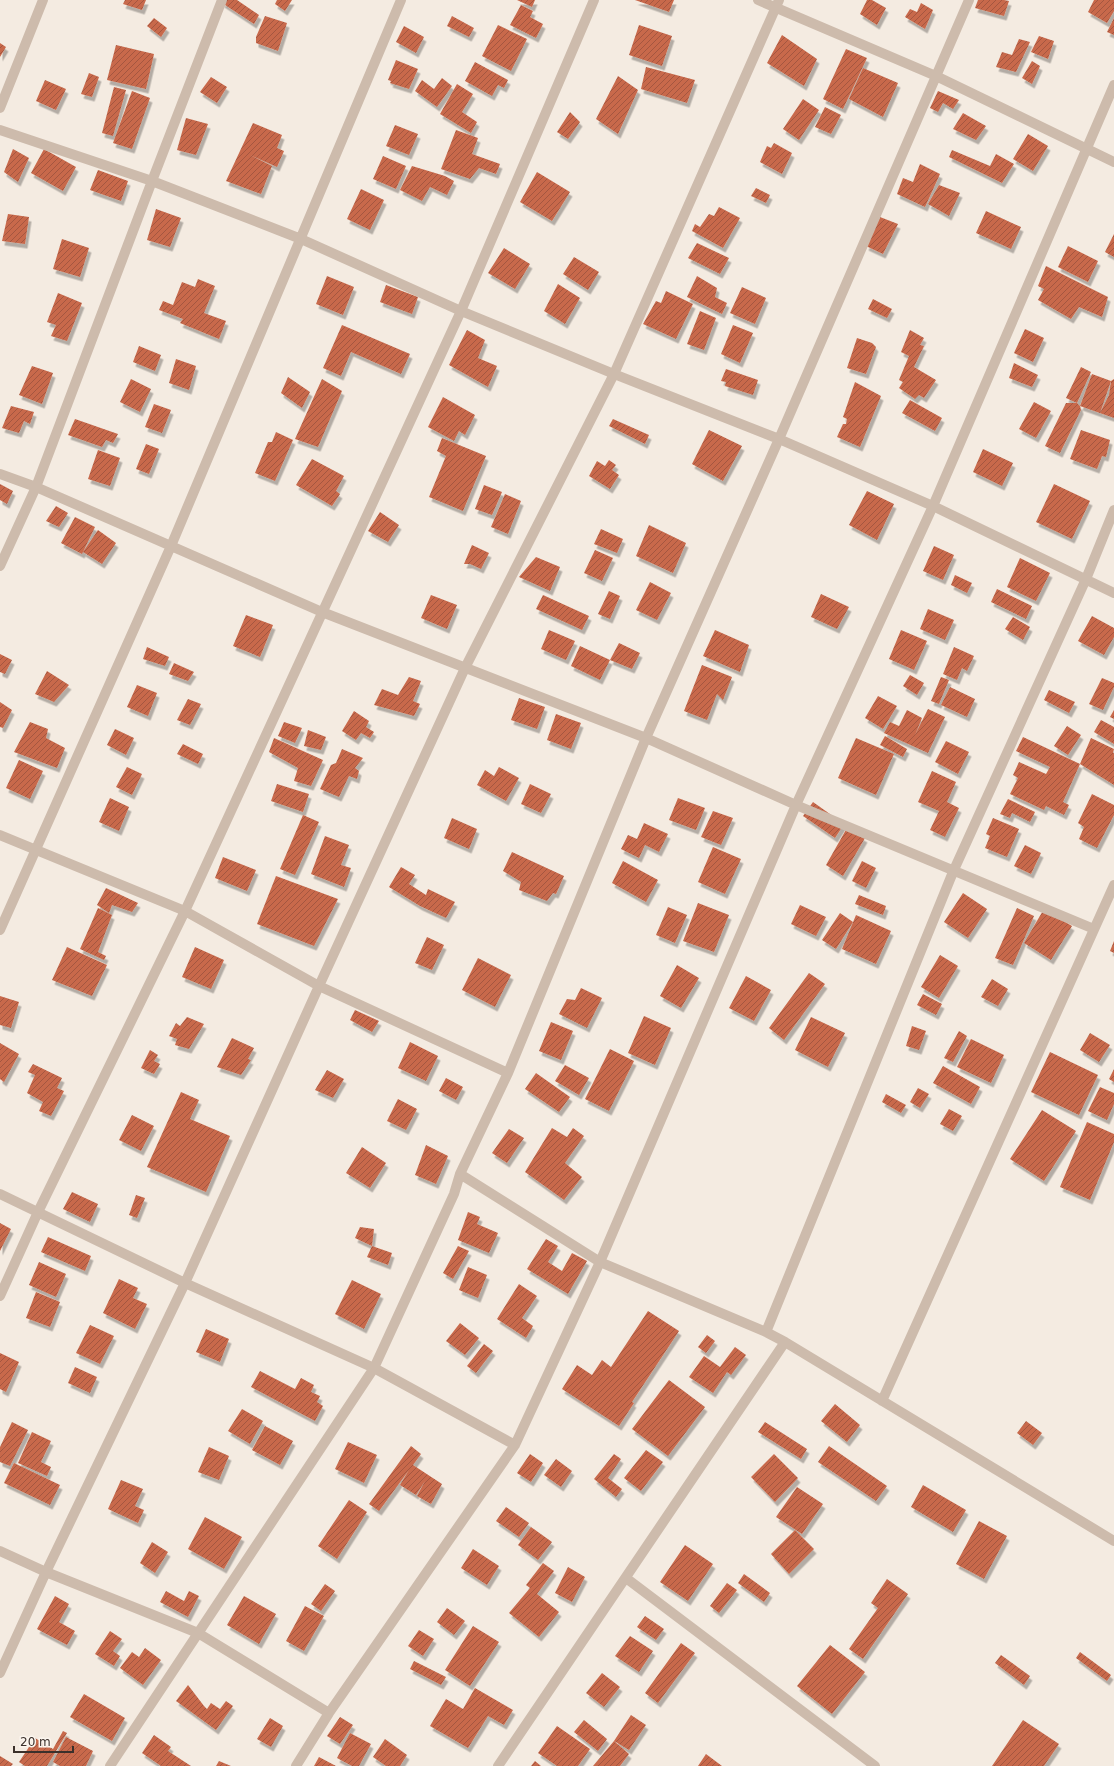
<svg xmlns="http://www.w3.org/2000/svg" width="1114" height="1766" font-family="'DejaVu Sans',sans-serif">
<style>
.building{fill:url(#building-hatch);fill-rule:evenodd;filter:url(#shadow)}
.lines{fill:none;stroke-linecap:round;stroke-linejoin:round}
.minor{stroke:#cdbbac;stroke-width:10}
</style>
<defs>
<pattern id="building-hatch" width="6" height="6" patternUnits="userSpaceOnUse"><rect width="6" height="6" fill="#c8694b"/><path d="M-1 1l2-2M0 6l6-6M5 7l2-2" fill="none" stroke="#a4573f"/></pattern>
<filter id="shadow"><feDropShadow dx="2.5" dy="4.5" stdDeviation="0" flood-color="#0004"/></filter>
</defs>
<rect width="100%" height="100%" fill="#f4ebe1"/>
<path class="building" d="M125,0h21l-4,10 -19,-6z
M224,0h13l22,15 -5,9 -32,-21z
M277,0h15l-7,11 -10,-7z
M517,0h18l-3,7z
M635,0h39l-5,12z
M867,0h5l14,8 -9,17 -17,-11z
M978,0h26l5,1 -5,15 -29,-8z
M1094,0h20v11l-7,12 -19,-11z
M921,3l12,7 -8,19 -20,-12 5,-8 7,3z
M521,5l12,6 -3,6 13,7 -7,14 -26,-13z
M265,16l22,7 -9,28 -22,-8v-6z
M452,16l22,12 -5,9 -22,-11z
M154,18l13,10 -6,9 -14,-11z
M1114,18v17l-7,-3z
M498,25l29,14 -16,32 -29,-15z
M639,25l33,11 -10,30 -33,-11z
M404,26l20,11 -8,16 -20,-11z
M782,35l35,24 -13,27 -37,-23z
M1039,36l15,5 -6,18 -17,-7z
M1019,39l11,3 -14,30 -20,-5 6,-15 10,3z
M0,43l6,4 -6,10z
M116,45l38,9 -8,35 -39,-9z
M846,49l21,9 -24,51 -20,-10z
M396,60l22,9 -9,20 -19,-6 1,-2 -3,-1z
M1032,61l8,5 -8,18 -10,-6z
M475,62l33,18 -4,8 -6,-3 -6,11 -27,-15z
M646,67l49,13 -8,23 -46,-14z
M863,68l35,15 -15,34 -34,-18z
M89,73l10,4 -7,20 -11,-3z
M618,76l20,14 -20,44 -22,-15z
M211,77l16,10 -10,16 -17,-11z
M442,78l10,8 -15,21 -22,-16 7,-11 12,9z
M45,80l21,9 -10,21 -20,-9z
M457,84l16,10 -11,18 15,10 -6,11 -31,-19z
M114,87l12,3 -13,46 -11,-3z
M132,91l18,7 -18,51 -19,-6z
M938,91l21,9 -6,9 -10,-6 -5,9 -8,-4z
M803,99l16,11 -20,30 -16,-11z
M825,107l16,8 -10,19 -16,-7z
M570,112l10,10 -12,17 -11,-7z
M963,113l23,13 -10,14 -23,-11z
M186,118l22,6 -12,31 -19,-5z
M253,123l29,12 -5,13 7,3 -7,16 -27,-12 22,11 -11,28 -35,-13z
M395,125l23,9 -9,21 -23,-9z
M456,130l22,8 -6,16 28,10 -4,10 -17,-6 -9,11 -29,-10z
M1028,134l20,12 -15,25 -20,-12z
M774,143l18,10 -10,21 -22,-12 7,-16 4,2z
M13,149l16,9 -11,24 -14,-10z
M44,149l32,18 -13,24 -32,-18z
M952,150l38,16 6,-12 18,10 -12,19 -53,-26z
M383,156l23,10 -10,23 -23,-10z
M920,164l20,10 -15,33 -28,-13 6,-16 10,4z
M412,166l33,10 9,5 -7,14 -17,-8 -8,14 -22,-11z
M98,170l30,11 -7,20 -31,-11z
M537,172l33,20 -18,29 -32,-19z
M939,185l21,8 -11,23 -21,-12z
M756,188l14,7 -4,8 -15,-7z
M361,189l23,11 -14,30 -23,-11z
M719,207l21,11 -17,30 -31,-17 3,-7 5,3 9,-13 5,2z
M156,209l25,9 -11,29 -23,-7z
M986,211l35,16 -10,22 -35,-16z
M8,214l21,3 -4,27 -23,-3z
M880,217l18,7 -15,30 -17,-8z
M1114,234v23l-9,-5z
M62,239l27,9 -9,29 -27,-8z
M697,243l32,15 -9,16 -32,-16z
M1068,246l30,15 -10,21 -30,-15z
M504,248l26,16 -15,25 -27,-16z
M574,257l25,15 -11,18 -25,-16z
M1046,266l62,31 -6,20 -23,-10 -8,12 -33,-19 6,-11 -6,-3z
M327,276l27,11 -11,28 -27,-11z
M697,276l20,12 -2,9 12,6 -5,11 -35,-17z
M198,279l17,7 -11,27 22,8 -7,18 -39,-16 3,-4 -24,-9 4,-9 10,4 9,-23 13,5z
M558,284l22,14 -15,26 -21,-13z
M386,285l32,12 -6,17 -32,-12z
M742,287l24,11 -11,26 -25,-11z
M666,291l27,13 -17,35 -33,-15 13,-23 5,2z
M58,293l24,10 -15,38 -16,-5 5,-11 -9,-3z
M873,299l19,10 -5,9 -19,-9z
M700,311l16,7 -12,32 -17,-6z
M342,325l68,29 -9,20 -50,-22 -10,24 -18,-8z
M733,325l20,8 -13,30 -19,-9z
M1025,329l19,9 -11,24 -19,-9z
M467,330l18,10 -7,18 19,8 -9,21 -39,-22z
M910,330l14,8 -4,7 4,1 -10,21 22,13 -12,18 -5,-3 -4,4 -16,-11 4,-6 -4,-2 10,-24 -8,-4z
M857,338l15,5 4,4 -10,27 -19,-6z
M139,346l22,9 -6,16 -22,-9z
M176,359l20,7 -7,24 -20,-7z
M1014,363l24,12 -6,12 -23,-9z
M32,366l21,7 -11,31 -23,-9z
M1081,367l10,5 -14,31 -11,-5z
M726,369l32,11 -5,15 -28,-9 1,-4 -5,-1z
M1092,374l19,7 3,-2v39l-34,-12zM1111,381l-2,14 -9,18z
M288,377l22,15 -8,16 -21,-15z
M131,379l20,10 -11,23 -20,-10z
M322,379l20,12 -24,56 -23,-8z
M855,382l26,14 -21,51 -23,-10 6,-13h3l1,-5 -4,-2z
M443,397l32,18 -10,20 -6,-4 -5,10 -26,-14z
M910,400l32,18 -7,13 -33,-18z
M1034,402l17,9 -15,27 -17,-9z
M1066,403h11l3,3 1,4 -21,43 -15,-7z
M154,404l17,6 -9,23 -17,-6z
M11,406l23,6 -4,12 -6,-3 -5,12 -17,-5z
M75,419l43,15 -5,9 -7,-3 -4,7 -34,-12z
M613,419l36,16 -4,9 -36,-18z
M709,430l33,16 -19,35 -31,-17z
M1081,430l29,10 -4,17 -4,-1 -5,13 -27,-10z
M276,432l17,8 -18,41 -20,-8 13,-31h4z
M442,438l44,18 -23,55 -34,-14 17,-41 -9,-5z
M146,444l13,5 -10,25 -13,-5z
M983,449l30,14 -11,23 -29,-14z
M98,450l22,8 -10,28 -22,-7z
M312,459l32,17 -8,15 4,3 -8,12 -36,-21z
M609,460l7,5 -4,5 7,5 -9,14 -21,-13 8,-15 8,5z
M0,484l13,7 -6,13 -7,-4z
M1054,484l36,17 -18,38 -36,-17z
M484,485l18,7 -10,23 -17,-6z
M867,491l27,13 -17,36 -28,-15z
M505,494l16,7 -13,33 -17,-7z
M56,506l12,7 -9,14 -13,-6z
M380,512l19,13 -11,17 -20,-11z
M75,517l20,10 -13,27 -21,-11z
M649,525l37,18 -13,30 -37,-17z
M601,529l22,10 -6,14 -23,-9z
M98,530l18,13 -14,21 -19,-12z
M472,545l17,8 -8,16 -11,-5h-6z
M934,546l20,9 -11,25 -20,-9z
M595,550l18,8 -11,23 -18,-8z
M536,557l24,10 -10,24 -31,-14z
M1020,558l30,15 -14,28 -29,-14z
M955,575l17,8 -5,10 -16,-8z
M650,582l21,11 -14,27 -21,-10z
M997,589l35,17 -6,13 -35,-17z
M609,591l11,5 -10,23 -12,-5z
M821,594l28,13 -12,22 -26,-12z
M431,595l26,10 -10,24 -26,-11z
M543,595l46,21 -7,14 -46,-21z
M928,609l26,11 -9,20 -25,-11z
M246,615l27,10 -13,32 -27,-11z
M1092,616l22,12v9l-10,18 -26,-14z
M1013,617l17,10 -7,13 -18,-11z
M549,630l26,11 -9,19 -25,-11z
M715,630l34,15 -9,27 -37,-16z
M901,630l26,11 -13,29 -25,-11z
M619,643l21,10 -8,16 -22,-9 -10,20 -29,-14 9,-20 30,14z
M147,647l22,10 -4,9 -22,-7z
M954,647l20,9 -7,15 -5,-3 -5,12 -14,-6z
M0,654l12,6 -7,14 -5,-2z
M174,663l20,9 -6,9 -19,-7z
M702,665l30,12 -9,23 -6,-6 -10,26 -23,-9z
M47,671l22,14 -15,17 -19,-8z
M910,675l14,8 -7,12 -14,-9z
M409,677l12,4 -8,20 7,3 -6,12 -40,-11 8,-16 16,6z
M941,677l8,3 -10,24 -8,-3z
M1102,678l12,5v4l-11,23 -14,-6z
M137,685l20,8 -9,23 -21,-9z
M950,687l25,12 -8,18 -26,-12z
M1049,690l26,12 -6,11 -25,-13z
M878,696l19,10 -14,23 -18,-11z
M519,698l26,9 -8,22 -26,-9z
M188,699l13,5 -11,21 -13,-5z
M0,702l12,8 -9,18 -3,-1z
M928,709l17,8 -17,36 -44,-20 6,-11 9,4 8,-16 15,8 -7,17z
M1114,710v9l-4,-2z
M354,711l15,10 -3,6 8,5 -4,6 -9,-5 -5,7 -14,-9z
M556,714l25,9 -10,26 -24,-9z
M1101,720l13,7v17l-20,-12z
M30,722l18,7 -2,9 19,10 -8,20 -43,-16z
M284,722l18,6 -7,15 -17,-7z
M1067,726l14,9 -13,20 -14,-9z
M115,729l19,9 -8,17 -19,-10z
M308,730l18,7 -5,13 -17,-4z
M885,736l22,13 -4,8 -23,-12z
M1023,737l57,27 -17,38 6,3 -5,10 -18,-9 -2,4 -34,-16 8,-16 -5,-3 6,-13 27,12 4,-7 -34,-16z
M274,738l49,22 -12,26 -17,-5 4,-13 -29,-16z
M856,738l38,16 -18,41 -38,-17z
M1091,738l23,11 -1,4h1v32l-34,-21z
M946,741l23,11 -11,22 -23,-12z
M183,744l20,10 -5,10 -21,-10z
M342,749l21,9 -8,10 4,3 -2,8 -8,-3 -10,21 -19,-8 11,-24 5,-2z
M19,760l24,11 -13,28 -24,-11z
M127,767l15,7 -10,21 -16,-8z
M499,767l20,11 -13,23 -29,-16 8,-15 9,6z
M932,771l24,11 -9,20 12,6 -14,29 -15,-7 9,-19 -21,-9z
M277,784l32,10 -6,18 -32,-11z
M530,784l21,10 -10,19 -20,-9z
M1092,794l22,11v10l-17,33 -18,-9 5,-12 -6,-4z
M110,798l19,9 -10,24 -20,-9z
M678,798l27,10 -9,22 -27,-10z
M1008,799l27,13 -5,10 -18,-9 -2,5 -10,-4z
M813,802l31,22 -9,14 -32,-22z
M713,811l20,7 -12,27 -20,-8z
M303,815l16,7 -24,53 -15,-6z
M452,818l25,11 -8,20 -25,-11z
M993,818l26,11 -12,28 -22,-9 5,-12 -4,-2z
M644,823l24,11 -9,18 -14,-7 -6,13 -18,-9 7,-14 9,4z
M847,828l18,10 -22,38 -17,-11z
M325,836l24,9 -8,20 10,3 -7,19 -33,-13z
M1025,845l16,8 -10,21 -17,-8z
M713,847l28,12 -16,35 -27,-12z
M512,852l52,24 -8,18 -3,-1 -6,8 -28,-11 2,-8 -18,-11z
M223,857l33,13 -9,21 -32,-13z
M623,861l35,19 -12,22 -34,-19z
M862,861l14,7 -10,20 -14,-7z
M401,867l14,8 -6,9 17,11 2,-6 27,13 -9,16 -26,-12 -31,-19z
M276,876l62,23 -24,47 -57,-22z
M106,888l32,15 -6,9 -20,-7 -3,8 -12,-8z
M963,893l24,16 -19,29 -24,-16z
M859,895l27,11 -3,9 -28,-11z
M698,903l31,12 -15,37 -31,-11z
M800,905l26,12 -10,19 -25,-12z
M668,907l19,8 -12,28 -19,-8z
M98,908l14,7 -14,37 8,4 -2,4 -24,-11z
M1017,908l17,8 -21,49 -18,-7z
M1044,909l28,17 -21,34 -27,-17z
M840,913l13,9 -17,27 -14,-9z
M856,915l35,16 -15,33 -34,-15z
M427,937l17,8 -12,25 -17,-7z
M1114,941v12l-4,-2z
M67,947l40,18 -15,31 -40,-16z
M195,947l29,13 -13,29 -29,-12z
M940,955l18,11 -19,32 -18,-11z
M478,958l33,17 -16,32 -33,-17z
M677,965l22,13 -18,30 -21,-12z
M809,973l16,11 -41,56 -15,-12z
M746,976l25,14 -17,31 -25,-13z
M992,979l16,10 -10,17 -17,-9z
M581,988l21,10 -15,30 -28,-14 8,-15 8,1z
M923,994l19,10 -6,11 -19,-10z
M0,996l19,6 -8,26 -11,-3z
M355,1010l24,11 -7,11 -22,-12z
M644,1016l27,12 -16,37 -27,-12z
M187,1017l17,7 -15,25 -14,-4 2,-6 -8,-3 7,-13 4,3z
M811,1017l34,16 -17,34 -33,-17z
M551,1022l22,9 -12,29 -22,-9z
M912,1026l14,5 -7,19 -13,-4z
M959,1031l8,5 -14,26 -9,-4z
M1090,1033l20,12 -11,17 -19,-12z
M232,1038l22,10 -6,11 3,1 -10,15 -24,-8z
M971,1039l33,16 -13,28 -34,-16z
M410,1042l28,14 -12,25 -28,-13z
M0,1043l19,11 -15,28 -4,-3z
M610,1049l24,12 -25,50 -24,-12z
M150,1050l8,5 -4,6 6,3 -6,10 -13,-6z
M1050,1052l48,23 -19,40 -48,-23z
M33,1064l29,14 -5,10 7,3 -13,25 -12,-5 4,-9 -16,-9 8,-18 -7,-3z
M565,1065l24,13 -10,17 -24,-14z
M943,1066l37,21 -9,17 -38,-21z
M1114,1069v13l-5,-3z
M327,1070l17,9 -11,19 -18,-8z
M536,1073l34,24 -11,15 -34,-23z
M446,1078l17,9 -7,13 -17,-9z
M1100,1087l14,6v11l-7,16 -19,-9z
M918,1088l11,6 -9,14 -10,-6z
M181,1092l18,8 -9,19 40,17 -24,56 -59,-25z
M886,1094l20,11 -5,8 -19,-11z
M398,1099l19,10 -11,21 -19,-9z
M949,1109l13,7 -9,15 -13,-7z
M1042,1110l34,21 -32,50 -34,-22z
M132,1115l22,11 -13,25 -22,-11z
M1087,1122l27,12v8l-24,58 -30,-13z
M552,1128l15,9 6,-9 11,8 -19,27 17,14 -18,23 -39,-28z
M509,1129l15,9 -17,25 -15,-10z
M426,1145l22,11 -12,28 -21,-9z
M362,1147l24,16 -16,25 -24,-15z
M72,1192l26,12 -8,18 -27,-13z
M136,1195l9,3 -8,20 -8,-3z
M468,1212l12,5 -3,7 21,9 -9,20 -31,-13z
M0,1223l11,6 -11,22z
M360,1227l14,2 -2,17 -17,-8z
M48,1237l43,19 -6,15 -44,-19z
M546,1239l12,7 -10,16 14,9 10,-18 15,8 -19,33 -41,-25z
M372,1246l20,7 -4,12 -21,-8z
M458,1246l11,5 -16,28 -10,-6z
M39,1262l27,12 -10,23 -27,-12z
M468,1267l19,8 -9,23 -19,-8z
M119,1279l19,9 -5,10 14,6 -12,25 -32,-16z
M352,1280l29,14 -17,35 -29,-15z
M519,1284l18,12 -15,22 11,8 -7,12 -29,-19z
M36,1292l24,10 -10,25 -24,-9z
M648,1311l31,20 -47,71 2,1 -15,23 -57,-37 15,-24 15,10 10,-15 9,7z
M460,1323l19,15 -14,17 -19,-14z
M90,1325l24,11 -14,28 -24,-11z
M206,1329l23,10 -9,23 -24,-10z
M707,1335l8,6 -9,12 -8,-6z
M484,1344l9,7 -17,22 -9,-7z
M735,1347l11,8 -15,20 -4,-3 -14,21 -24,-16 15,-21 16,11z
M0,1353l19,9 -13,30 -6,-3z
M75,1367l22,10 -7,16 -22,-10z
M260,1371l35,18 6,-11 13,7 -3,7 9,4 -3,6 6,4 -8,15 -64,-34z
M669,1380l36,27 -37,49 -36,-27z
M835,1404l25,21 -13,17 -26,-21z
M242,1409l21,12 -13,23 -22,-13z
M1026,1421l16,12 -9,12 -16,-12z
M12,1422l16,8 -18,36 -10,-4v-15z
M765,1422l42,27 -6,10 -43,-27z
M265,1426l28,15 -13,24 -28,-15z
M32,1432l19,9 -10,21 10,5 -4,9 -29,-13z
M348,1442l29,13 -13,28 -29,-14z
M411,1446l10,8 -8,11 29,19 -11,20 -14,-8 8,-15 -9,14 -16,-10 9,-15 -30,41 -10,-7z
M829,1446l58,40 -11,15 -58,-39z
M209,1447l20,9 -10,24 -21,-8z
M646,1450l17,12 -22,29 -17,-13z
M530,1454l13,9 -12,19 -14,-9z
M614,1454l7,5 -13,19 14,11 -6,8 -22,-18z
M774,1454l24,24 -23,24 -24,-25z
M556,1459l16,12 -11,16 -17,-12z
M14,1463l46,22 -10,20 -46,-22z
M121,1480l22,9 -8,17 9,4 -6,13 -30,-14z
M923,1485l43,25 -13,22 -42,-25z
M797,1487l26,17 -21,30 -26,-17z
M349,1500l18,12 -30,47 -19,-13z
M506,1507l23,16 -10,14 -23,-16z
M205,1517l37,20 -18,32 -36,-20z
M979,1521l28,15 -23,43 -28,-15z
M531,1527l21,15 -14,18 -20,-15z
M795,1530l19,19 -25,25 -18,-20z
M152,1542l16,10 -13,21 -15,-10z
M685,1545l28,19 -25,37 -28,-19z
M473,1549l26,17 -12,19 -26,-17z
M543,1563l11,8 -17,23 22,18 -20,25 -30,-24 21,-25 -4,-3z
M568,1567l17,10 -13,25 -17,-9z
M744,1574l26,19 -6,9 -26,-19z
M887,1579l21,15 -45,65 -14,-10 29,-41 -7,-5z
M727,1583l10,7 -18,23 -9,-7z
M325,1584l10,7 -14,20 -10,-7z
M166,1591l18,10 5,-10 10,5 -11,21 -28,-15z
M55,1596l14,8 -10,18 16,9 -8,14 -30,-16z
M244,1596l32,18 -17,30 -32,-19z
M305,1606l19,10 -20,35 -18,-10z
M447,1608l18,13 -11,14 -17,-13z
M645,1616l19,13 -8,11 -19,-13z
M473,1626l26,16 -29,44 -25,-16z
M419,1630l15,9 -11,17 -15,-10z
M110,1631l12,8 -9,12 7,5 -6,10 -19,-12z
M630,1636l23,15 -14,21 -24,-16z
M681,1643l14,10 -37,50 -13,-10z
M830,1645l35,27 -33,42 -35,-28z
M145,1648l16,12 -18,25 -23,-17 12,-16 7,5z
M1080,1652l31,23 -4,6 -31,-23z
M1001,1655l29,21 -6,9 -29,-22z
M414,1661l32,16 -5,8 -31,-16z
M602,1673l18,14 -16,20 -18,-14z
M188,1685l16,21 3,3 4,-6 9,6 6,-8 7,5 -17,24 -40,-29z
M475,1688l38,22 -9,15 -16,-9 -20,32 -38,-22 16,-27 17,10z
M84,1694l41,24 -13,23 -42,-24z
M631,1715l15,10 -17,25 -15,-9 15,13 -9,12h-27l21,-25z
M340,1717l13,8 -13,19 -13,-8z
M270,1718l13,8 -12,21 -14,-8z
M584,1720l23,19 -9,12 -24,-19z
M1023,1720l36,24 -15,22h-52z
M557,1726l33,23 -12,17h-21l-19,-13z
M63,1731l4,2 -20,33h-22l-6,-4 16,-24 18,11z
M350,1733l21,11 -12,22h-7l-15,-8z
M154,1735l17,12 -3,4 23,15h-30l-19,-13z
M66,1737l27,14 -7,15h-26l-7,-4z
M385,1739l22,16 -7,11h-14l-13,-9z
M706,1754l16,12h-24z
M0,1756l13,8 -2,2h-11z
M319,1757l17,9h-22z
M219,1761l12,5h-15z
M535,1761l6,5h-10z"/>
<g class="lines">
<path class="minor" d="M758,0l178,76 178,86
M0,108l43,-108
M0,130l152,51 149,58 160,72 153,63 165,65 154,67 181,87
M0,474l36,13 286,125 324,126 150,67 298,124
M0,566l36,-79 116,-306 70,-181
M0,835l185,76 134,75 189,87
M0,930l171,-384 230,-546
M460,1174l140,88 166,70 19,10 329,199
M0,1194l185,89 189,85 141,77
M0,1296l38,-84 147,-301 276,-600 133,-311
M766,1332l187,-460 133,-293 28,-69
M882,1401l232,-516
M0,1551l46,21 152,61 131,80
M626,1578l249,188
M0,1673l46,-101 139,-289 134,-297 146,-318 149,-294 165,-374
M110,1766l264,-398 80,-174 6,-20 48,-101 138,-335 133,-299 190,-439
M296,1766l33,-53 186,-268 85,-183 196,-457 137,-299 181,-421
M498,1766l287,-424"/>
</g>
<path d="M14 1746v6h59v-6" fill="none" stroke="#3b302b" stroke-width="2"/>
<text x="20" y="1746" font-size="12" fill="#3b302b" stroke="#fbf5ee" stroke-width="3" paint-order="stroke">20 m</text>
</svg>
